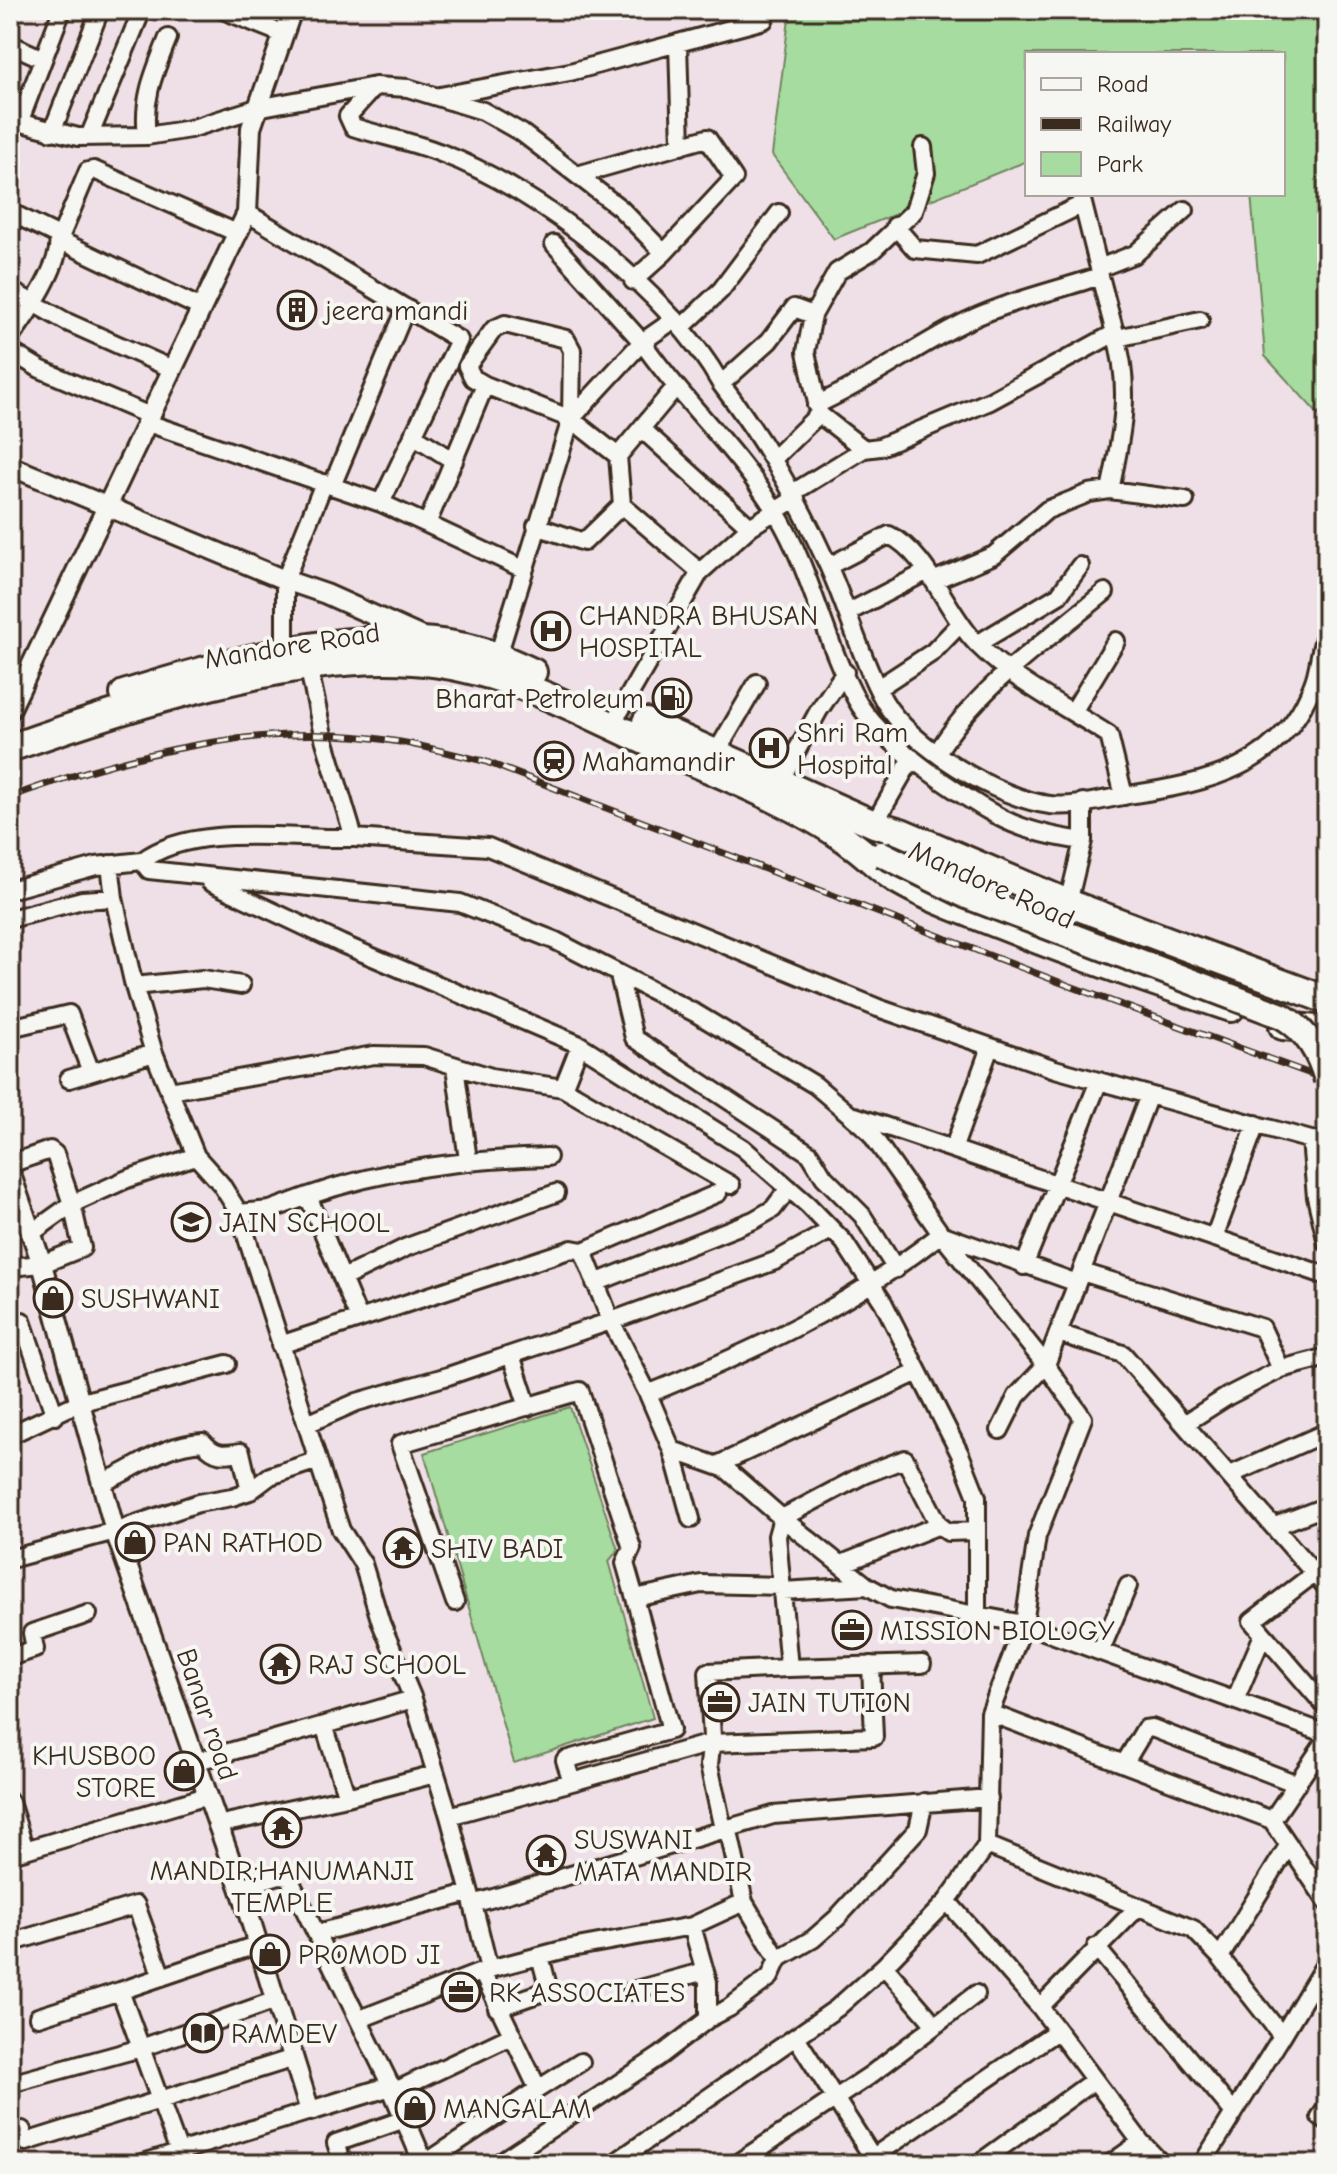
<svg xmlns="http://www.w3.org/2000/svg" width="1337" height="2174" font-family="'Comic Neue',sans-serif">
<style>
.green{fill:#a6dc9f;stroke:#70835e;stroke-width:2}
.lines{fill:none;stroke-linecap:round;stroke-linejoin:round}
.minor-casing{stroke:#3b2a1e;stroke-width:22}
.tertiary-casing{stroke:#3b2a1e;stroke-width:24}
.trunk-casing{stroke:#3b2a1e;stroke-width:32}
.minor{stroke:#f6f6f2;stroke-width:16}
.tertiary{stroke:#f6f6f2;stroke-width:18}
.trunk{stroke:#f6f6f2;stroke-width:26}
.rail-casing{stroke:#3b2a1e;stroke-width:7}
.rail{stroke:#f6f6f2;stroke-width:4;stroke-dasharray:12;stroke-linecap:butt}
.primary-bridge-casing{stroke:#3b2a1e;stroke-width:30;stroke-linecap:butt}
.primary-bridge{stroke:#f6f6f2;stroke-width:24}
.labels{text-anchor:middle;stroke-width:8;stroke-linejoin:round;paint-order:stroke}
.poi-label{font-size:28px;fill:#3b2a1e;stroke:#f6f6f2;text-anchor:start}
.street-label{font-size:28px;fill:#3b2a1e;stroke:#f6f6f2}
</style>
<rect width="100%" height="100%" fill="#efe0e7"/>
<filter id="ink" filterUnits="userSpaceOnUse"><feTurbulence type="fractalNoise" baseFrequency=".0125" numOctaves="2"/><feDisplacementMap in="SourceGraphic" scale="16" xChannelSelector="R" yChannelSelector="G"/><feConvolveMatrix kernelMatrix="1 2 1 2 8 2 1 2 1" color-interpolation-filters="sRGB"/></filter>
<g filter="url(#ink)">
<path class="green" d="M790,10h537v414l-62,-68 -14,-162h32v-140h-256v107l-193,78 -62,-84z
M570,1407l48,143 -9,11 44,157 -139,45 -90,-310z"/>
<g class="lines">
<g class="minor-casing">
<path id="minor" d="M223,10l60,24
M678,43l86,-23
M10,44l33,15
M375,86l33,2 75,23 39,22 98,75 44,45 70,-75 -27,-40 -130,37
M440,96l130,-24 108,-29 3,103
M10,120l68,17 69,-1 43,-7 67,-21 118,-22 -27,30 5,11c29,9 60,15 88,26 99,37 229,140 280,231l48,-43 25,-33 19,7
M19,123l43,-113
M52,132l48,-122
M147,136c-5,-37 7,-63 21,-98
M89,137l53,-127
M1083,204l16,64 36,-14 50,-44
M10,212l47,23c9,24 -32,83 -47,103
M895,226l20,23 62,6 106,-51 -3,-10
M554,244l88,98 33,-23
M633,281l31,-28
M10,290l57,32 103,46
M201,308l-142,-68 29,-69 6,-1 143,63
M682,327l39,-37 58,-77
M1117,338l83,-18
M10,351l30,18 108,46
M721,384c43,56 76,113 105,177 21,45 34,96 58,140 26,45 115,98 166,104 24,3 54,-6 78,-10 80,-12 155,-28 185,-111 7,-17 6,-37 14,-53
M485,385l-12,-7 -6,-12 27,-37 11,-5 61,15 6,11 -1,69 71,-77c42,61 97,109 135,172 35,58 47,126 79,185 22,42 103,96 145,119 25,13 54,19 82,23v-39
M674,389l-56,67 4,49 78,67
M816,405c49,-22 92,-53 139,-78 45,-24 97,-35 145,-51l15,57
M819,412l-13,-60 7,-37 24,-43 35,-21 42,-40 12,-38 -3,-26
M145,422l236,81 78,-163 -212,-127
M643,430l107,97
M413,435l41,26
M775,457l44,-43 45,35 16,-2 110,-46 125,-68c17,55 7,102 -5,157
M332,486l74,-178
M794,492l70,-43
M381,503l46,21 58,-139 86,34 47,37
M427,524l96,45
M536,526l48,16 38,-37
M829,566l60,-31c39,18 58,79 88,109 38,38 87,62 132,91l15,61
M935,580l59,-25 53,-45 42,-17 21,-3 75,10
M849,612l77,-40
M977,644l82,-49 21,-29
M285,650v-70l39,-97
M498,656l73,-237
M307,660l16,75 31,103 134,9 390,161 177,61 256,71 16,1
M878,688l55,-36 27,-28
M620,711l80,-139 50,-45 46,-29
M1073,712l43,-71
M716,753l41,-70
M937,753c40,-66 110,-113 168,-161
M779,783l40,-73 26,-38
M874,824l38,-66
M354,838c-62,2 -161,-16 -212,23l7,9 311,33 96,38 141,73 118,71 54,46 72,103 136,49 72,-188
M210,882l132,62 238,101 163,103 65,57 36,37 39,60 77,152 17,43v118
M10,890l86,-24 46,-5
M114,898l20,88 69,-7 38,6
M1068,903l15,-62
M10,919l72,-19 32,-2 -4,-34
M619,975l15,63 176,116 14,23 38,38 34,54
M10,1028l59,-14 22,58
M455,1067l13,93
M69,1079l85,-26
M563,1088l17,-43
M170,1091l204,-36 50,1 67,21 72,11 168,97
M855,1116l472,160
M1311,1140l5,57 11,46
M954,1147l36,-100
M196,1156l25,28 18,29 87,272 15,45 22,34 18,59 32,76 36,117
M10,1164l40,-14 5,4 17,50 -42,30
M308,1196c79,-28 157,-36 240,-39
M239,1213l31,-3 38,-14 51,123
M1214,1238l42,-114
M583,1251l135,-58
M1024,1266l75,-185
M10,1267l32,-3 40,-16 -10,-44 55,-25 69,-23 -42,-103 -20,-67
M1082,1272l180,56 19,41 46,-12
M343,1278l64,-31 149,-54
M595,1283l159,-63 19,-11 16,-21
M10,1324l12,-3 33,95
M1058,1333l65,21 204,234
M280,1345l292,-96 11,2 28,70 164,-60 56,-31
M511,1355l17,52
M307,1424l50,-22 91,-26 163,-55 37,73
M1184,1424l44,-28 53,-27
M10,1435l68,-32 149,-39
M672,1450l19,69
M717,1465l201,-93
M1230,1475l97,-43
M101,1483c38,-14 57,-38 102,-41 12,14 20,13 38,10l9,39
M939,1525l-34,-66 -42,16 -81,43 -56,-49 -54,-19 -24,-56c112,-46 197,-85 293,-160l105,131 31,-82
M1275,1526l52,-20
M10,1559l105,-28 83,-28 34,-6 18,-6 20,-15 48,-16
M842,1564l97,-39 9,7 29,-1
M1315,1573l-63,48 75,87
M781,1586l-80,-2 -66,14 36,132 -106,30 7,22 -123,34 24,88 300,-89 216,-17
M782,1591l85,-5
M455,1602l-55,-158 180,-53 52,157 -7,15 10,35
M1101,1650l27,-64
M10,1657l25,-8 -3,-16 56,-19
M922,1664l-133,4 -12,-132 5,-18 85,68 24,13 133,25 13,-88 46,-118 -37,-53 -29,31 -17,34
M1236,1698l27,-63
M413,1699l-89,26 23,72 88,-23
M990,1713l-3,132 206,84 27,28 62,79 45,-75
M1327,1734l-303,-110 -34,89 282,107 55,82
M194,1762l130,-37
M1124,1764l21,-35 7,-1 145,56
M572,1782l139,-39 163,-6 -3,-72
M10,1802l15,48 -15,4
M1272,1820l55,-81
M217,1825l130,-28
M723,1829l-14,-64 3,-28 -4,-65 81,-4
M987,1845l-40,56 93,106
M25,1850l182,-54
M240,1887l39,-12 9,1 103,210
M744,1902l34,57
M1137,1908l-97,99 101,135 21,22
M318,1933l151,-40
M10,1943l126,-38 26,72
M1096,1947l138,166
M1220,1957l68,-111
M884,1966l51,59
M489,1969l77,-20 126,-23 52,-24 -16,-75
M632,1991l73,-20
M497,2008l52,-18 -9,-34
M38,2017l82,-26
M360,2019l129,-50 -16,-65
M708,2019l21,-11 41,-31 8,-18 35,-20 24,-21 81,-89 6,-27
M796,2037l81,127
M10,2084l131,-36 -21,-57 139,-47
M538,2089l43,-27
M393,2092l118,-56
M1327,2107l-7,10 7,5
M10,2134l12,-4
M26,2142l268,-84
M179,2152l-38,-104 135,-48
M140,2164l170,-53
M343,2164l-7,-21 69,-24
M424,2164l114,-75 -56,-117
M497,2164l163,-108 48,-37v-37l-16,-56
M613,2164l224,-156 47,-42 63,-65
M736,2164l133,-88 107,-82
M863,2164l194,-133
M978,2164l115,-83
M1110,2164l31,-22
M1202,2164l80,-128"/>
</g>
<g class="tertiary-casing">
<path id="tertiary" d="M10,466l275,114 41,14 98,44
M10,710l237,-497 4,-85 41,-118
M10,1172l32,92 73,267 128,365 67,215 81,-25 33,78"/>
</g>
<g class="trunk-casing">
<path id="trunk" d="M124,694c102,-32 234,-70 341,-47 24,5 46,15 68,25
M646,722l228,102 27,8 167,71 259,97
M10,748c113,-40 284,-96 403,-87 92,6 170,53 252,89 59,26 138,57 188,95 16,11 28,26 46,36 33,19 68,31 103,45 75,30 152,56 229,82
M1283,1026l44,4"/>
</g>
<use href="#minor" class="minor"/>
<use href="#tertiary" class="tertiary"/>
<use href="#trunk" class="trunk"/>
<g class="rail-casing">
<path id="rail" d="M10,797c125,-45 257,-78 390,-55 28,5 56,13 84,19l575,221 268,98"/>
</g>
<use href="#rail" class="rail"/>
<g class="primary-bridge-casing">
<path id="primary-bridge" d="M882,854l85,42 315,120c25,15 37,36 45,64"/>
</g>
<use href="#primary-bridge" class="primary-bridge"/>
</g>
</g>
<defs>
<g id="building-ring" transform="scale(2)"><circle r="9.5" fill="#f6f6f2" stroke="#3b2a1e" stroke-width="1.5"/><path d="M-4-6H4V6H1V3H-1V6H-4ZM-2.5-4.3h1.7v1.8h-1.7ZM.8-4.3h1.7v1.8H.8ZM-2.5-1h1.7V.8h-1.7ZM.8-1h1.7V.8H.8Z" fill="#3b2a1e"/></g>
<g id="hospital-ring" transform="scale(2)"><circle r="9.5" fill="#f6f6f2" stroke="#3b2a1e" stroke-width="1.5"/><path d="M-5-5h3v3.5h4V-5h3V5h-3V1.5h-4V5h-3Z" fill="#3b2a1e"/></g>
<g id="fuel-ring" transform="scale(2)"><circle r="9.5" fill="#f6f6f2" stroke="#3b2a1e" stroke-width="1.5"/><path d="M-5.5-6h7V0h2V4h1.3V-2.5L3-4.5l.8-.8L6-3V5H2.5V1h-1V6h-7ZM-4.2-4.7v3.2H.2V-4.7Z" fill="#3b2a1e"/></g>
<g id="station-ring" transform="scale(2)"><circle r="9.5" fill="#f6f6f2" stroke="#3b2a1e" stroke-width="1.5"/><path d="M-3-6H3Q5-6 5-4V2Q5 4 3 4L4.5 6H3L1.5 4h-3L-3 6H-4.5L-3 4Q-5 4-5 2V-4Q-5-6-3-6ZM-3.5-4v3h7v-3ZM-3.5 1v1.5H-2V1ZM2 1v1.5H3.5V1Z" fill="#3b2a1e"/></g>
<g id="school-ring" transform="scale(2)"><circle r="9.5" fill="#f6f6f2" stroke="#3b2a1e" stroke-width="1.5"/><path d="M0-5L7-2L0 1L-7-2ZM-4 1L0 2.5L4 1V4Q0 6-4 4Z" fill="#3b2a1e"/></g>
<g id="shop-ring" transform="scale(2)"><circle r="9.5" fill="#f6f6f2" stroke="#3b2a1e" stroke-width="1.5"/><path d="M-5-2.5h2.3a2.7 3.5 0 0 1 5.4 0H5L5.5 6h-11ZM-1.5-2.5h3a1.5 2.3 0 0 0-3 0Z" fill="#3b2a1e"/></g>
<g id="temple-ring" transform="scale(2)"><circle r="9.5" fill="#f6f6f2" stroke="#3b2a1e" stroke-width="1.5"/><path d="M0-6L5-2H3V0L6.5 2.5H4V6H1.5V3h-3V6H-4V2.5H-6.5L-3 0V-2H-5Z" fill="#3b2a1e"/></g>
<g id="office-ring" transform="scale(2)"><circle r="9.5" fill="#f6f6f2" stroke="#3b2a1e" stroke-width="1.5"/><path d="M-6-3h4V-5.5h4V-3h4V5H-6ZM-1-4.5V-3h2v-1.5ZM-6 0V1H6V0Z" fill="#3b2a1e"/></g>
<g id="library-ring" transform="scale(2)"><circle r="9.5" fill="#f6f6f2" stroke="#3b2a1e" stroke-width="1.5"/><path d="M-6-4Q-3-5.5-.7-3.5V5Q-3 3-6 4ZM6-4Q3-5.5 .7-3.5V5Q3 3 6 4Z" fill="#3b2a1e"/></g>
</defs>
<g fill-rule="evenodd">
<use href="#building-ring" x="297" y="310"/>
<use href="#hospital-ring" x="551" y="631"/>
<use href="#fuel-ring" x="672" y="698"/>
<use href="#hospital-ring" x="769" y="748"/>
<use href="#station-ring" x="554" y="761"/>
<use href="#school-ring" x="191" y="1222"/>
<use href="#shop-ring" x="53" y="1298"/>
<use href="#shop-ring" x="135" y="1542"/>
<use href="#temple-ring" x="403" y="1548"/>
<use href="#office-ring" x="852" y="1630"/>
<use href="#temple-ring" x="280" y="1664"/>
<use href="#office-ring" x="720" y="1702"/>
<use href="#shop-ring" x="184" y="1771"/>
<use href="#temple-ring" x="282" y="1828"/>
<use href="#temple-ring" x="546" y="1855"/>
<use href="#shop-ring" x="270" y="1954"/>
<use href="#office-ring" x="461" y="1992"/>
<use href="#library-ring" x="203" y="2033"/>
<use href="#shop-ring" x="415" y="2108"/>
</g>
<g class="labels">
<g class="poi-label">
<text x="325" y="320">jeera mandi</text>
<text x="579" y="625">CHANDRA BHUSAN<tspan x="579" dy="32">HOSPITAL</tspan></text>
<text x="644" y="708" text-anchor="end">Bharat Petroleum</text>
<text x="797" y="742">Shri Ram<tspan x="797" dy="32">Hospital</tspan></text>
<text x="582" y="771">Mahamandir</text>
<text x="219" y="1232">JAIN SCHOOL</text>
<text x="81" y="1308">SUSHWANI</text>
<text x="163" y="1552">PAN RATHOD</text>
<text x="431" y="1558">SHIV BADI</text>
<text x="880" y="1640">MISSION BIOLOGY</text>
<text x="308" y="1674">RAJ SCHOOL</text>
<text x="748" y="1712">JAIN TUTION</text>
<text x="156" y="1765" text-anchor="end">KHUSBOO<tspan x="156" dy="32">STORE</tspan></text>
<text x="574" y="1849">SUSWANI<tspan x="574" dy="32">MATA MANDIR</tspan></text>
<text x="282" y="1880" text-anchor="middle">MANDIR;HANUMANJI<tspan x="282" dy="32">TEMPLE</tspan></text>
<text x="298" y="1964">PROMOD JI</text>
<text x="489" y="2002">RK ASSOCIATES</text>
<text x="231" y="2043">RAMDEV</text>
<text x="443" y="2118">MANGALAM</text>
</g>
<g class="street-label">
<text transform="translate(292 645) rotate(-9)" y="10">Mandore Road</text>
<text transform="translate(992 884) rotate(24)" y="10">Mandore Road</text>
<text transform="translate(208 1714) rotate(71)" y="10">Banar road</text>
</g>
</g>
<rect width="1337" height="2174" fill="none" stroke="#f6f6f2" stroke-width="40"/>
<rect x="20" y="20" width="1297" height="2134" fill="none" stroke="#3b2a1e" stroke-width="3" filter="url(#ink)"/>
<rect x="1025" y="52" width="260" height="144" fill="#f6f6f2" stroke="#aba49d" stroke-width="2"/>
<rect x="1041" y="78" width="40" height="12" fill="#f6f6f2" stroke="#aba49d" stroke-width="2"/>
<text x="1097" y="92" font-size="24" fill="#3b2a1e">Road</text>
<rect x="1041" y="118" width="40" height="12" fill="#3b2a1e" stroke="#aba49d" stroke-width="2"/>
<text x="1097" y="132" font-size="24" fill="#3b2a1e">Railway</text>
<rect x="1041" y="152" width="40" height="24" fill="#a6dc9f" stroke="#aba49d" stroke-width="2"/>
<text x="1097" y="172" font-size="24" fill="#3b2a1e">Park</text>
</svg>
